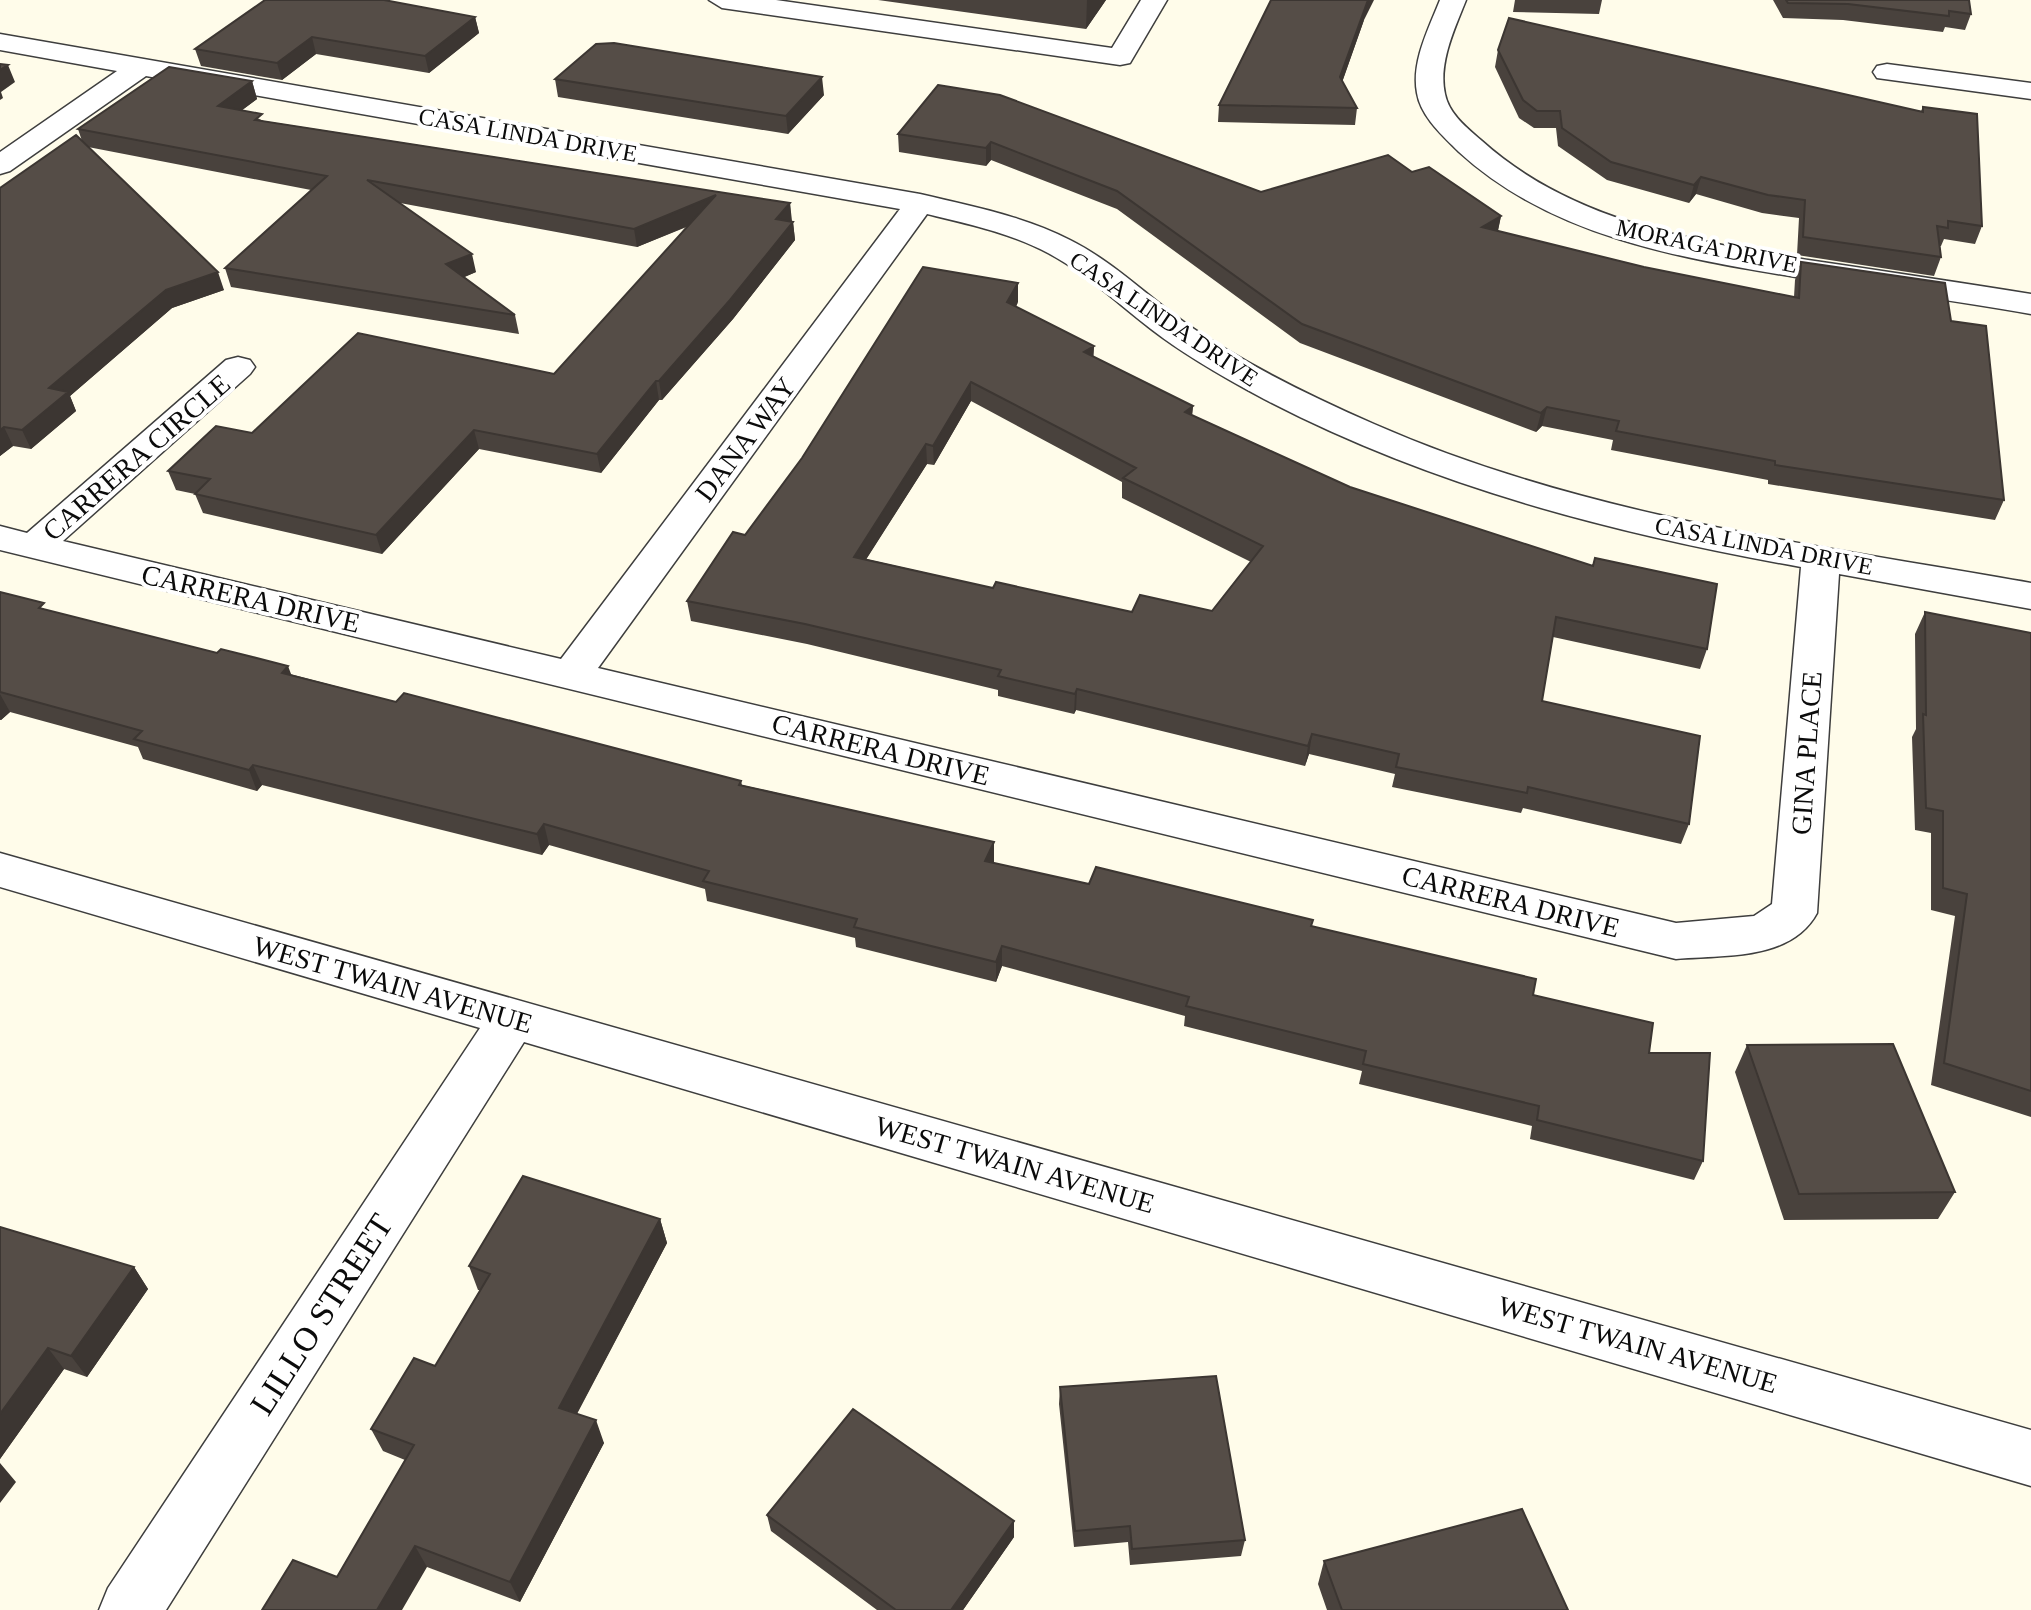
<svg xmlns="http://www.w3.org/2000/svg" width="2031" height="1610" font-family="Georgia,serif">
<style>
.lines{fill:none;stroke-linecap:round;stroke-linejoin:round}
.minor-casing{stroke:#3e3e3e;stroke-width:3}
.minor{fill:#fff;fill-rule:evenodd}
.wall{fill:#49423d;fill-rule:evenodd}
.shaded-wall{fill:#3c3632}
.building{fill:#554d47;stroke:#3c3632;stroke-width:2;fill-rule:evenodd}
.labels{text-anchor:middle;stroke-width:8;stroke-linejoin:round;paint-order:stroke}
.far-street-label{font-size:24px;fill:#0b0b0b;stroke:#fff}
.street-label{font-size:28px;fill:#0b0b0b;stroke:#fff}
.near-street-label{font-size:34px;fill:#0b0b0b;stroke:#fff}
</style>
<rect width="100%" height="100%" fill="#fffcea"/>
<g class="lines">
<g class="minor-casing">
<path id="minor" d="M709,0h67l336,48 29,-48h26l-37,63 -10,2 -398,-57z
M1440,0h26c-11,28 -28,63 -21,94 4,20 22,34 37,47 90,81 211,100 326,119 75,11 149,22 223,34v20c-74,-13 -148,-23 -223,-35 -122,-20 -254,-40 -349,-127 -16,-16 -38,-35 -42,-59 -6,-31 12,-65 23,-93z
M0,34l920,160c50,12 104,22 150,46 44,22 78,57 118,85 58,40 122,71 186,99 209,92 435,120 657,159v26l-192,-35 -22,339c-26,48 -94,42 -141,46l-1676,-409v-24l27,7 199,-173 12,-3 12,3 5,7 -5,7 -187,167 498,118 339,-450 -754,-133 -136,95 -10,3v-22l117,-81 -117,-21zM927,214c41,10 84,19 121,39 38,20 69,50 103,76 35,27 74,49 113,70 168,88 352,135 537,168l-29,337 -18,12 -78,7 -1078,-255z
M1887,64l144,19v16l-154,-21 -4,-6 4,-6z
M0,853l2031,577v56l-1507,-444 -358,568h-67l9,-22 372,-560 -480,-141z"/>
</g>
<use href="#minor" class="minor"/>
</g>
<path class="wall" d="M878,0h228l-20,29z
M1515,0h87l-3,14 -86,-2z
M1773,0h196l2,14 -6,16 -20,-3 -2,5 -100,-12 -60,-2z
M475,17l4,16 -50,40 -113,-19 -34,26 -81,-14 -6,-17z
M1364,20l-22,62 15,26 -2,17 -137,-3 1,-17z
M1498,50l423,61 2,-4 59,119 -7,18 -31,-5 -3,7h-1l1,11 -7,19 -137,-21 2,-37 -37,-5 -66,-19 -7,9 -82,-23 -49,-34 -2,-18h-22l-15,-10 -24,-51z
M555,79l269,16 -36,39 -230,-37z
M252,81l5,18 -16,12 23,10 526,82 1,19h2l2,18 -62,79 -71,81h-3l-58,73 -122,-24 -97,105 -179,-41 -8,-19 -19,-4 -8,-19 84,-38 302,-59 135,-148 -52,21 -237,-44 76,69 -12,5 51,38 4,19 -288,-47 -6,-19 86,-78 -223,-43 136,143 -52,18 -102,88 6,15 -45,38 -18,-3 -13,10v-268l82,-47 -4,-12z
M938,85l323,107 151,-20 89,44 -3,15 146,36 150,30 1,-17 6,-18 150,59 53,179 -9,20 -227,-36v-4l-157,-30 2,-10 -71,-14 -6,6 -236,-89 -183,-134 -126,-49 -5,6 -87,-14 -1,-18z
M1018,302l-2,5 78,39 -1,11 100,49 -1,9 515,234 -7,20 -147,-32 -11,64 147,123 -8,20 -158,-36 -2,5 -129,-26 3,-13 -86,-20 -4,12 -229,-56 -2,4 -76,-18v-6l-191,-46 -116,-23 -4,-20 58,-66zM971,401l151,81v16l129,64 -39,49 -80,1 -139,-24 -127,-29 61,-95 7,1z
M0,592l47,18 349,92 345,79 1,4 252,57 -1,21 96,21 223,43 221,68 116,58 54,108 -9,19 -164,-41 2,-13 -173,-42 3,-13 -178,-45 1,-10 -183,-50 -6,16 -140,-35 -1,-9 -148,-37 -2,-12 -156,-44 -7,10 -280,-70 -5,6 -114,-32 -5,-12 -128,-35 -9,8h-1z
M1925,612l106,21v484l-100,-32 24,-169 -24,-6v-77l-16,-3 -3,-93 4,-8 -1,-95z
M1747,1045l208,147 -17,27 -154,1 -49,-148z
M660,1219l7,24 -90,171 27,29 -84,159 -93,-35 -90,10 68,-117 -22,-9 -12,-22 64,-63 45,-76h-2l-9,-24z
M0,1227l134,40 14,22 -61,88 -23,-8 -64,90z
M1060,1387l185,153 -4,16 -111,9 -2,-23 -54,5 -15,-143z
M767,1515l247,6v16l-51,73h-86l-106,-79z
M1324,1561l244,49h-241l-9,-26z"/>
<path class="shaded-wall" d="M1087,0h19l-20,29z
M1368,0h6l-10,20 -26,74 2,-17z
M475,17l4,16 -50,40 -4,-17z
M312,37l4,17 -34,26 -5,-17z
M8,65l7,17 -14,10 2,6 -3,2v-30z
M822,77l2,18 -36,39 -2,-18z
M252,81l5,18 -34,25 -5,-18z
M991,142v18l-5,6v-18z
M1701,177l-5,17 -7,9 5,-18z
M716,195l3,18 -82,34 -3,-18z
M790,203l2,18 -14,16 -2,-18z
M1501,216l-4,18 -15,-7z
M793,222l2,18 -62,79 -71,81 -3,-19z
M472,254l4,18 -25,11 -5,-19z
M218,272l6,18 -52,18 -102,88 6,15 -45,38 -9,-19 27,-42 117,-98z
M1018,283v19l-11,20v-20z
M1094,346l-1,19 -9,-13z
M656,381l3,19 -58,73 -4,-19z
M971,382v19l-37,64 -1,-19z
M1193,406l-2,20 -6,-14z
M1547,407l-5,19 -6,6 5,-19z
M4,427l9,19 -13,10v-26z
M474,430l5,19 -97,105 -6,-19z
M926,444l1,20 -72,113 -1,-20z
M288,666l8,21 -14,-14z
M1077,689l-1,21 -2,4 1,-20z
M0,694l10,18 -9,8 -1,-2z
M1312,734l-3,20 -4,12 3,-20z
M253,765l9,20 -5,6 -8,-21z
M544,824l5,21 -7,10 -5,-21z
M994,842v20l-9,19v-20z
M1002,946v20l-6,16v-20z
M660,1219l7,24 -99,187 -9,-22z
M134,1267l14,22 -61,88 -16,-21z
M48,1348l16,21 -64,90v-45z
M596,1420l8,23 -84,159 -10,-20z
M0,1463l16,19 -16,21z
M1014,1521v16l-51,73h-12z
M415,1546l12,21 -25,43h-25z"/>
<path class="building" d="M265,0h119l91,17 -50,39 -113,-19 -35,26 -82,-14z
M1271,0h97l-28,77 17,31 -138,-3z
M1786,0h183l2,14 -22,-3v5l-101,-12 -60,-1z
M1509,18l414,94v-5l54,7 5,112 -34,-5v7l-11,-2 4,31 -138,-20 2,-37 -37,-5 -67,-18 -7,8 -83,-23 -49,-34 -2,-17h-23l-14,-11 -25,-50z
M614,43l208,34 -36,39 -231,-37 41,-35z
M0,64l8,1 -8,5z
M169,67l83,14 -34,25 44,8 -7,6 535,83 -14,16 17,3 -63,78 -71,81h-3l-59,73 -123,-24 -98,105 -181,-41 15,-15 -42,-8 48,-45 36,7 106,-100 196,41 162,-179 -82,34 -267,-49 105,74 -26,10 69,51 -290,-47 102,-92 -249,-47z
M938,85l62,10 261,97 127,-37 24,17 17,-5 72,49 -19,11 162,40 155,31 2,-36 144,21 6,38 35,5 18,174 -229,-35v-4l-159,-30 3,-10 -72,-14 -6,6 -239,-89 -185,-133 -126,-49 -5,6 -88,-14z
M76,135l142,137 -52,18 -117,98 19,4 -46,38 -18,-3 -4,3v-242z
M923,267l95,16 -11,19 87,44 -10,6 109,54 -8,6 165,75 243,79 2,-8 122,26 -10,65 -151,-32 -14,84 158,35 -11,88 -161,-37 -1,6 -131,-26 3,-13 -87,-20 -4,12 -231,-57 -2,5 -77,-18 3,-6 -196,-46 -118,-23 46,-69 12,3 57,-77zM971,382l165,86 -13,10 140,68 -51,65 -72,-16 -8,17 -136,-30 -3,6 -139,-31 72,-113 7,2z
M0,592l44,11 -5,5 178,45 4,-4 67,17 -6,7 114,29 8,-9 337,88 -2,4 255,57 -9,19 104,23 7,-17 217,53 -2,6 225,53 -3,16 120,28 -4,30h61l-7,108 -166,-41 2,-14 -176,-42 3,-13 -180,-45 3,-9 -187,-51 -6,16 -142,-35 3,-8 -154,-38 6,-10 -165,-47 -7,10 -284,-69 -4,5 -115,-31 8,-8 -142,-39z
M1925,612l106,21v458l-87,-28 23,-169 -24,-6v-77l-17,-3 -3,-94 3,1z
M1893,1044l62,148 -156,2 -52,-149z
M523,1176l137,43 -101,189 37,12 -86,162 -95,-36 -38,64h-115l31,-50 44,17 77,-132 -43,-16 43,-71 21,8 55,-92 -21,-8z
M0,1227l134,40 -63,89 -23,-8 -48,66z
M1216,1376l29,164 -113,9 -2,-23 -55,5 -15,-144z
M853,1409l161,112 -63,89h-55l-129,-95z
M1522,1509l46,101h-226l-18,-49z"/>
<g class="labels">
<g class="far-street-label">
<text transform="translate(528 135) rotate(10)" y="8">CASA LINDA DRIVE</text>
<text transform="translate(1707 246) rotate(12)" y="8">MORAGA DRIVE</text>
<text transform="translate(1164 319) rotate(34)" y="8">CASA LINDA DRIVE</text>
<text transform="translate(1764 546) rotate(11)" y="8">CASA LINDA DRIVE</text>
</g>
<g class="street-label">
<text transform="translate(745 439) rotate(-53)" y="10">DANA WAY</text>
<text transform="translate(136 457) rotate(-41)" y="10">CARRERA CIRCLE</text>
<text transform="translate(251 598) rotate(13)" y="10">CARRERA DRIVE</text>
<text transform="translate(881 749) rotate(14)" y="10">CARRERA DRIVE</text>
<text transform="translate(1806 753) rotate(-86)" y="10">GINA PLACE</text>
<text transform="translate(1511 901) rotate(14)" y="10">CARRERA DRIVE</text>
<text transform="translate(393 984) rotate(16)" y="10">WEST TWAIN AVENUE</text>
<text transform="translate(1015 1164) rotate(16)" y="10">WEST TWAIN AVENUE</text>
<text transform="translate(1638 1344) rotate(16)" y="10">WEST TWAIN AVENUE</text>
</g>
<g class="near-street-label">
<text transform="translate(321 1314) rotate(-57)" y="12">LILLO STREET</text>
</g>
</g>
</svg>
